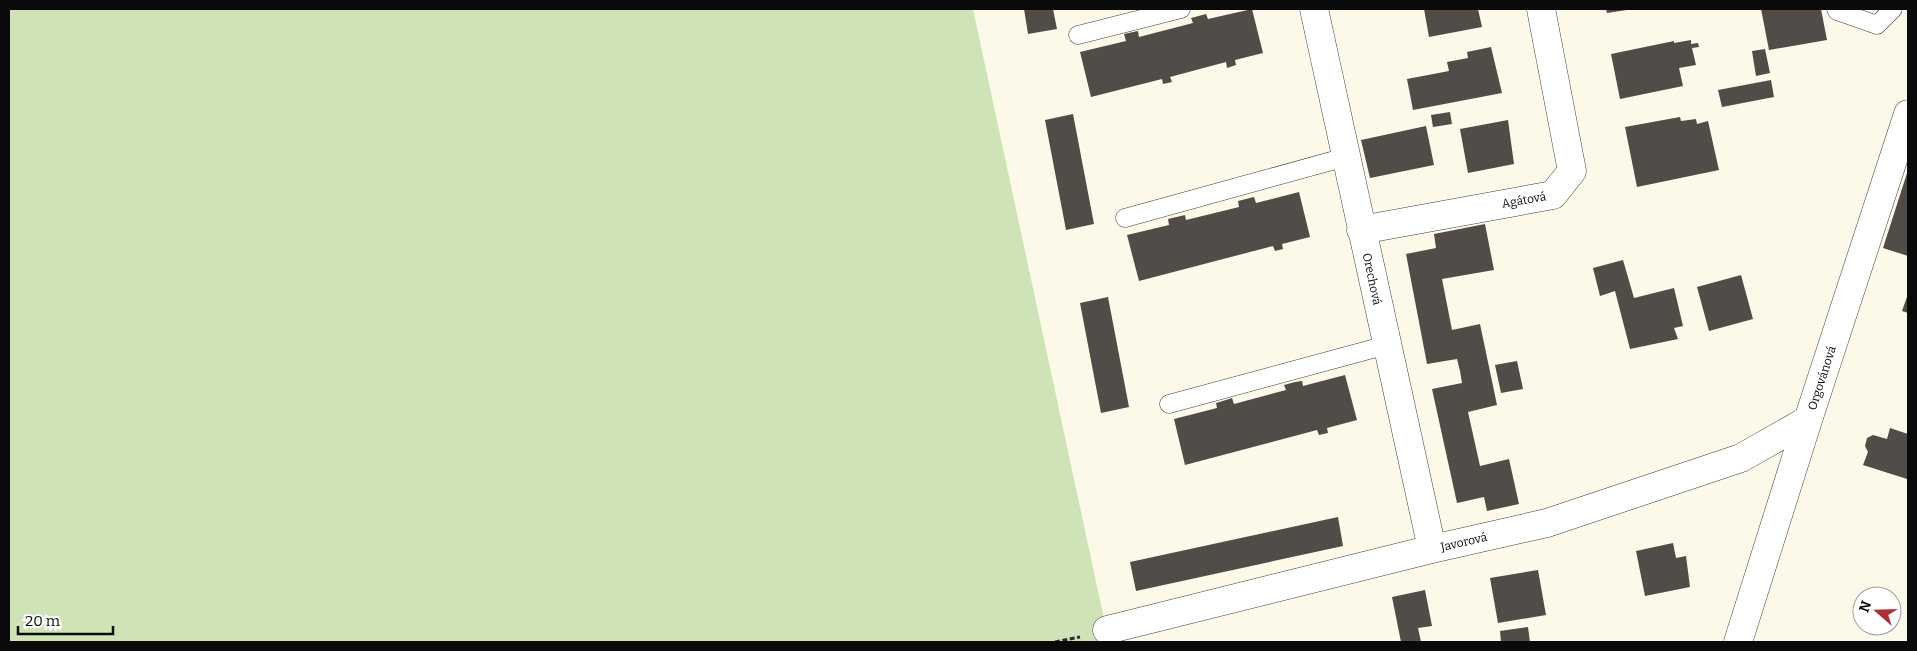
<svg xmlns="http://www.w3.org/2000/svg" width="1917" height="651" font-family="Bitter,serif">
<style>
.green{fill:#cee4b6}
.building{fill:#524c48}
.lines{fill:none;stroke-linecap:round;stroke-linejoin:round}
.service-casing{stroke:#3d3d3d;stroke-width:19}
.minor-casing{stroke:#3d3d3d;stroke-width:29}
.path{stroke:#2c2c2c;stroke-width:3;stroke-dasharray:5 2.5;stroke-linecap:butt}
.service{stroke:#fff;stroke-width:18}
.minor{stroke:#fff;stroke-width:28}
.labels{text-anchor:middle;stroke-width:5;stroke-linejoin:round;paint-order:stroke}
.street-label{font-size:12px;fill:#0a0a0a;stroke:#fff}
</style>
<rect width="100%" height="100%" fill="#fdf9e9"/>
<path class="green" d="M9,9h964l136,633h-1100z"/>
<path class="building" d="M1024,9h29l4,20 -29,5z
M1252,9l11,44 -28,7 1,5 -9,3 -1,-6 -56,15 2,5 -9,2 -1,-5 -71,18 -11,-45 46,-11 -2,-7 14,-3 1,6 54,-14 -2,-5 15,-4 2,5z
M1424,9h54l4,18 -53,10z
M1606,9h20l1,1 -20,3z
M1761,9h60l6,31 -58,10z
M1691,40v4l7,-1 1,4 -7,1 4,17 -17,3 4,18 -63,13 -9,-45 63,-13v2z
M1491,47l11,46 -89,17 -6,-31 42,-8 -2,-9 21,-4 -1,-6z
M1765,49l5,24 -14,3 -4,-25z
M1771,80l3,17 -52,10 -4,-17z
M1450,112l2,12 -19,3 -2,-12z
M1073,114l21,110 -28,6 -21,-110z
M1680,117l1,4 15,-2 1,5 11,-3 11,49 -82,17 -12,-60z
M1508,120l6,44 -46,9 -8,-44z
M1426,126l8,39 -64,13 -9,-38z
M1908,170v86l-25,-8z
M1299,192l11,45 -28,7 1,5 -8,2 -2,-5 -134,35 -12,-46 42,-10 -1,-6 17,-4 1,5 53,-13 -1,-6 16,-4 2,6z
M1485,224l9,46 -52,9 10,51 28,-6 17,81 -29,7 12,54 29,-7 10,45 -32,7 -3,-14 -27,6 -25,-114 30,-6 -2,-12 -3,-12 -30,5 -21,-110 30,-6 -2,-14z
M1623,260l11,38 40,-10 9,38 -9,2 4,11 -48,10 -15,-58 -15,5 -7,-28z
M1741,275l12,44 -44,12 -12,-44z
M1908,294v19l-6,-2z
M1108,297l21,110 -28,6 -21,-110z
M1517,361l6,28 -22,4 -6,-28z
M1345,375l12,45 -30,8 1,5 -9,2 -2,-5 -132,35 -11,-46 43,-11 -1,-5 10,-3 6,-2 2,6 52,-14 -2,-5 11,-3 7,-1 1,5z
M1890,428l18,6 -1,45 -44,-14 5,-13 -3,-6 2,-8 6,-3 14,4z
M1338,517l5,29 -207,45 -6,-29z
M1673,543l3,15 10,-2 4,31 -45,9 -9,-45z
M1538,570l8,45 -48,8 -8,-45z
M1425,590l7,36 -14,2 3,14h-20l-9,-45z
M1528,627l2,15h-29l-1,-11z"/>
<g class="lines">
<g class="service-casing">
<path id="service" d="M1836,9l1,2 40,14 16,-16
M1078,35l103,-26
M1125,218l221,-61
M1169,404l218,-59"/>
</g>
<g class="minor-casing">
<path id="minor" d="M1314,9l118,540
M1361,230l192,-35 19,-24 -31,-162
M1107,630l325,-81 115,-26 194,-65 67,-38
M1738,642l70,-222 100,-306"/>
</g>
<path class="path" d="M1055,642l25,-5"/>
<use href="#service" class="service"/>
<use href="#minor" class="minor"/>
</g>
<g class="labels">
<g class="street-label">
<text transform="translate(1524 200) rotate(-10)" y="4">Agátová</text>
<text transform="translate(1372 279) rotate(78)" y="4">Orechová</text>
<text transform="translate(1822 378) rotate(-72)" y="4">Orgovánová</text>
<text transform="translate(1464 542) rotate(-13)" y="4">Javorová</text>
</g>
</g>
<rect width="1917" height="651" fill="none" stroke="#0a0a0a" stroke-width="20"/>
<g transform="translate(1877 611) rotate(290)"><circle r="24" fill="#ffffff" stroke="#9d9d9d"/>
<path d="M0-4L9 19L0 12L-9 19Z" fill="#ae2e34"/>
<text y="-8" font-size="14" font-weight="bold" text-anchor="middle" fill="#0a0a0a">N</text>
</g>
<path d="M18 626v8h95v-8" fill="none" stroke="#0a0a0a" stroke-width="2.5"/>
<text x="25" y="626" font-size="15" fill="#0a0a0a" stroke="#ffffff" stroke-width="4" paint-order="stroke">20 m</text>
</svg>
